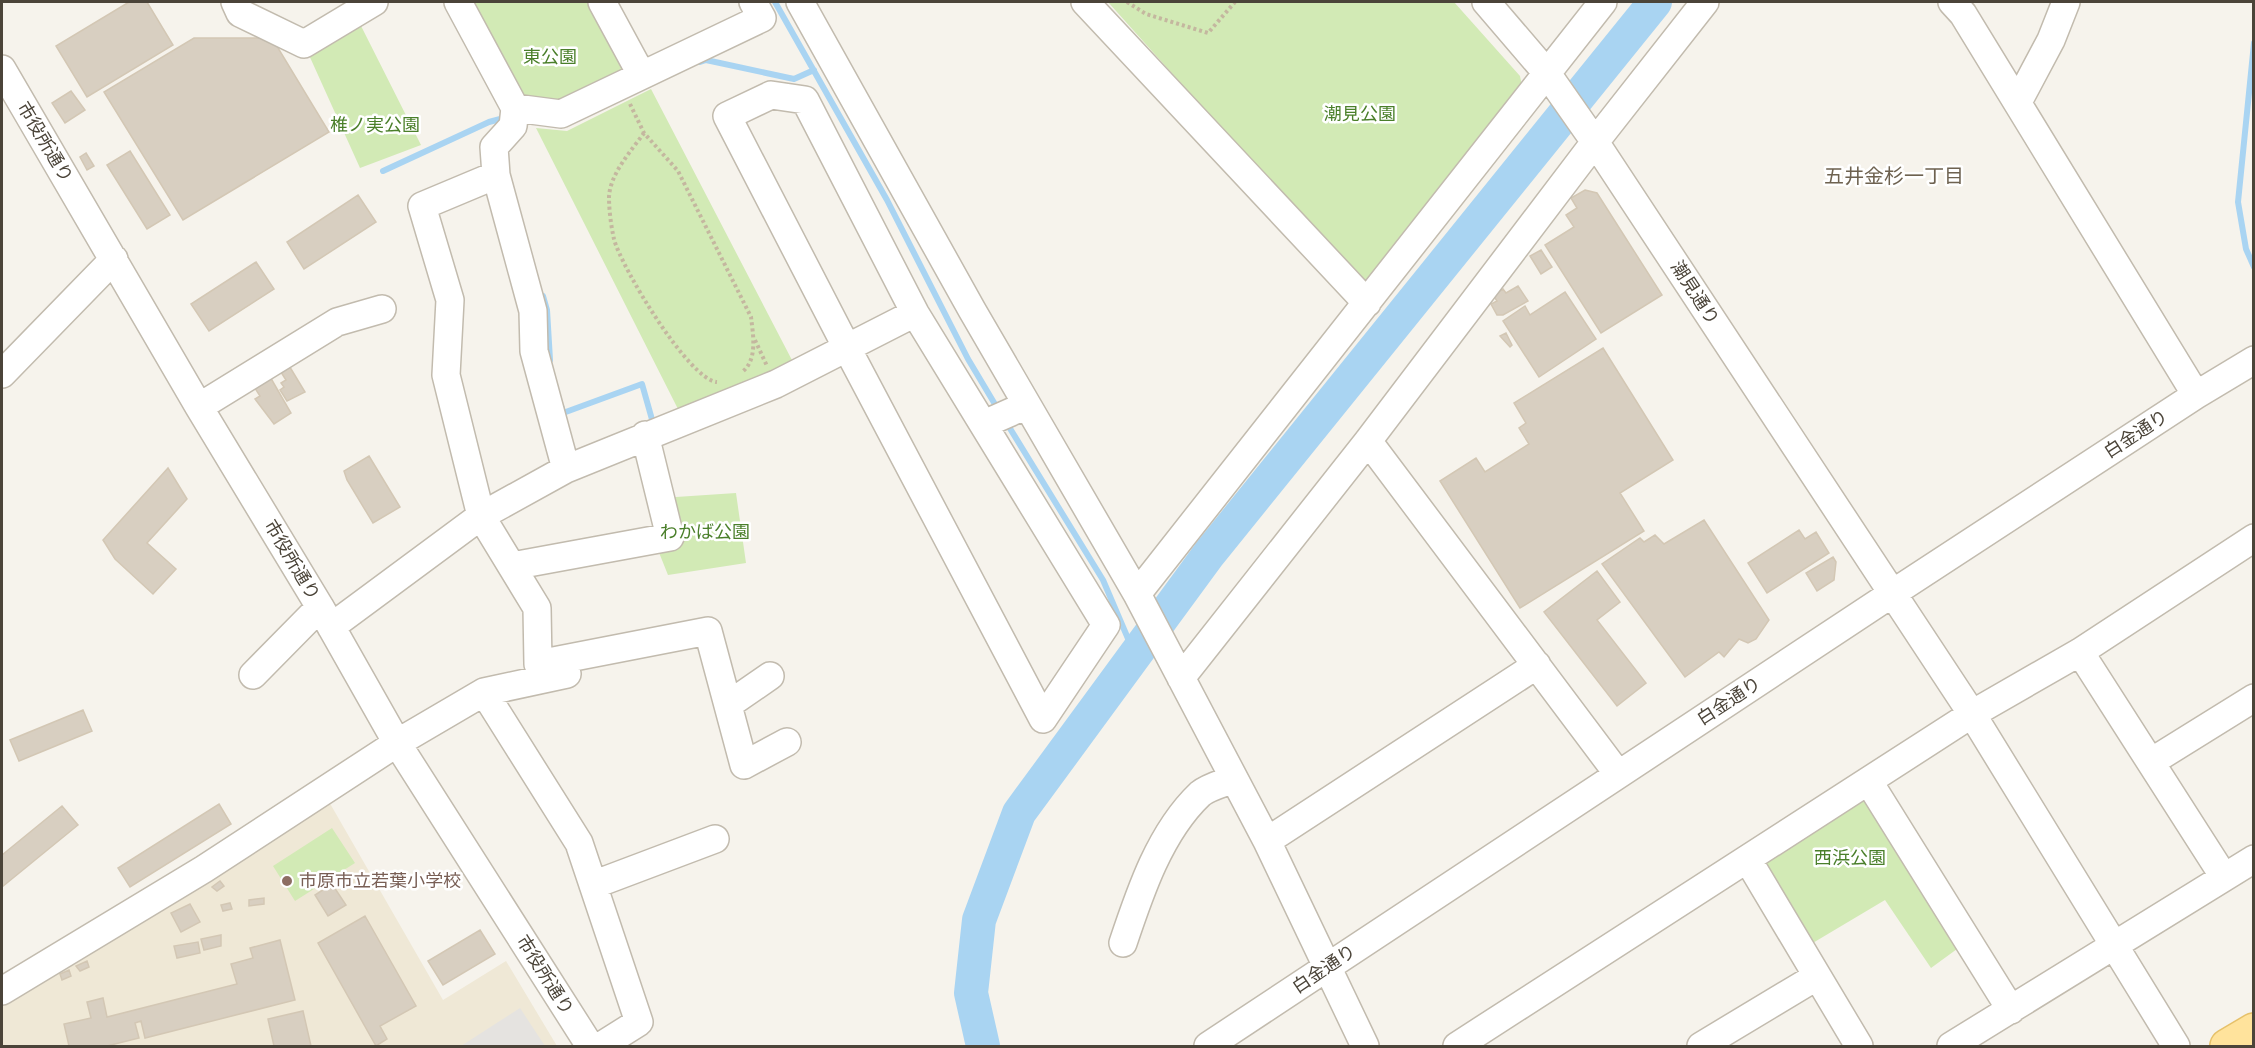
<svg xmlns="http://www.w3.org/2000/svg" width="2255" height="1048" font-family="'Titillium Web','Noto Sans JP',sans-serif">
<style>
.education{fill:#efe8d6}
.green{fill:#d2eab5}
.parking{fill:#e5e3e0}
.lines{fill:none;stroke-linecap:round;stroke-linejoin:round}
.stream{stroke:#a9d4f2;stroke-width:6}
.river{stroke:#a9d4f2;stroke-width:34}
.building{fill:#d8cfc1;stroke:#d3c7b4;stroke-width:1.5}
.minor-casing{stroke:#c2bbae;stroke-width:30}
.major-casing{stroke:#e6c16a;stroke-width:36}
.path{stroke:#c4b79f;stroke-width:4;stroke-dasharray:3 3;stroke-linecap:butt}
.minor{stroke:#fff;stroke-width:27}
.major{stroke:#ffe39c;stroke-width:33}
.education-dot{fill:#8d6e63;stroke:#fff;stroke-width:2}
.labels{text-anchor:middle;stroke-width:5;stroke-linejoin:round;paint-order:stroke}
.park-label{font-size:18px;fill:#4a7f2a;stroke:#fff}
.street-label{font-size:18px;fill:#4b4439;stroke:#fff}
.education-label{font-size:18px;fill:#785e54;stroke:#fff;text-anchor:start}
.neighbourhood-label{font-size:20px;fill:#6e6250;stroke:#fff}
</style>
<rect width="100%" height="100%" fill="#f6f3ec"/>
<path class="education" d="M328,800l115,200 63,-39 51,85h-555v-41z"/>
<path class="green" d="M458,2h144l39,72 -80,40 -46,-6z
M1108,2h346l66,74 3,15 -152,188 -14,1z
M354,12l67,133 -61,23 -56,-124z
M651,89l143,275 -115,47 -143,-283 31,3z
M736,493l10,70 -78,12 -14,-35 7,-42z
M1869,782l99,159 -37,27 -46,-68 -84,50 -53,-90z
M332,828l23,35 -60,38 -22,-35z"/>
<path class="parking" d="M520,1008l25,38h-84z"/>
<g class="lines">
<path class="stream" d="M775,2l112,198 81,159 31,52
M2254,43l-16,159 8,47 8,18
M700,62l6,-2 88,19 20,-9
M383,171l106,-49 15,-4
M543,296l4,14 3,50
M562,408l1,5 79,-29 11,39
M1006,422l97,158 32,75"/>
<path class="river" d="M983,1046l-12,-53 8,-73 40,-107 190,-259 446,-552"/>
</g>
<path class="building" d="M129,2h18l26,43 -86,52 -31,-51z
M194,38h78l57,94 -146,88 -79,-128z
M71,91l14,19 -20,13 -13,-20z
M130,151l40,64 -23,14 -40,-64z
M86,153l8,13 -7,4 -7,-13z
M1585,190l12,3 65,102 -61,38 -56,-88 29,-18 -8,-12 11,-7 -6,-10z
M358,195l18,27 -72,47 -17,-27z
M1541,250l11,17 -11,7 -11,-18z
M256,262l18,27 -65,42 -18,-27z
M1518,286l10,15 -25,14h-6l-6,-11 6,-3 -4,-6 10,-6 3,4z
M1565,292l31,47 -57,38 -36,-56 22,-15 5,9z
M1506,333l6,12 -2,2 -10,-11z
M1603,348l70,112 -53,33 24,38 -124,77 -80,-127 36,-23 9,14 44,-28 -10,-16 7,-5 -12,-20z
M288,364l17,28 -18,9 -7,-11 4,-3 -3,-4 5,-3 -7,-11z
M269,375l22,38 -17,11 -19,-25 5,-3 -7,-11z
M369,456l31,51 -27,16 -26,-43 -3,-9z
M168,468l19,31 -40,44 29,26 -23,25 -38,-35 -12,-19z
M1704,520l65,100 -13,19 -8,4 -9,-4 -15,18 -5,-5 -34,25 -83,-113 38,-26 4,4 11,-7 9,9z
M1799,530l6,9 11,-7 13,21 -62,40 -19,-30z
M1833,557l3,5 -2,18 -17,11 -11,-18z
M1597,571l23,31 -23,18 49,63 -29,23 -73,-94z
M83,710l9,21 -73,30 -9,-21z
M219,804l12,20 -101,63 -12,-19z
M62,806l16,19 -76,62v-32z
M220,881l4,5 -7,5 -5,-4z
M332,884l14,21 -18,11 -13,-21z
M264,898v6l-15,2v-6z
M230,903l2,6 -9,2 -2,-6z
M190,904l10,18 -19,10 -10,-19z
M365,916l51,90 -36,20 7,13 -11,7 -58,-103z
M480,930l15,24 -52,31 -15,-24z
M221,935v11l-17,4 -3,-11z
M280,940l15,60 -150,38 -4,-17 -6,2 4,15 -32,8h-38l-5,-22 27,-6 -4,-16 16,-4 4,19 130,-33 -6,-20 22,-6 -3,-10z
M198,942l2,11 -23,5 -3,-12z
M87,961l2,6 -9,4 -4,-5z
M69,970l2,6 -9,4 -2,-6z
M303,1011l8,35h-37l-6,-27z"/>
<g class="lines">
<g class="minor-casing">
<path id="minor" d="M235,2l5,11 64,31 70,-42
M458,2l57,106 -2,18 -19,21 2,28 37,136 1,40 32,118
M602,2l39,72
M800,2l172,308 165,284 130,247 98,205
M1085,2l282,301
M1486,2l60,70 49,70 377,572 204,332
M1952,2l11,12 233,381
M2,69l197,338 121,200 77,136 193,303
M771,95l34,5 110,213 191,312 -63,94 -196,-371 -120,-232z
M2018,102l33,-62 15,-38
M515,108l46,6 201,-96 -9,-16
M496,175l-74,31 28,94 -4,75 35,141 56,92 1,56 170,-33 36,134 43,-23
M2,374l112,-115
M199,407l138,-85 45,-13
M984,424l43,-19
M1368,441l250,333
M512,566l158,-29 -25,-102
M1137,594l466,-592
M331,627l150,-111 85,-47 210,-85 139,-71
M2080,652l144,225
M253,675l67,-68
M1181,678l187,-237 227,-299 110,-140
M484,692l95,151 60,179 -38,24
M728,705l42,-29
M2151,762l103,-64
M1869,782l142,228
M1267,841l270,-176
M1748,860l111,186
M593,885l122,-46
M1123,943c17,-51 37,-111 77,-149 8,-7 24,-11 34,-15
M2,991l202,-122 193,-126 87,-51 83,-18
M1208,1046l685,-453 303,-198 58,-35
M1457,1046l515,-332 108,-62 174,-114
M1701,1046l115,-69
M1951,1046l303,-187"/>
</g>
<g class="major-casing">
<path id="major" d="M2227,1046l27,-16"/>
</g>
<path class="path" d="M1127,2l19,12 62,19 27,-31
M630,104l14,29 34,38 73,146c2,17 7,43 -9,55
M644,133c-13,18 -34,41 -35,64 0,13 2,29 5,42 7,28 75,141 103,143
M755,340l12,26"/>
<use href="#minor" class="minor"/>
<use href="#major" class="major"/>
</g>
<circle class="education-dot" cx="287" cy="881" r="6"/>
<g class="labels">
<g class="park-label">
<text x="550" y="63">東公園</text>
<text x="1360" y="120">潮見公園</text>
<text x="375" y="131">椎ノ実公園</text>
<text x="705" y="538">わかば公園</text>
<text x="1850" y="864">西浜公園</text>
</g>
<g class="street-label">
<text transform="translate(45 142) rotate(59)" y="6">市役所通り</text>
<text transform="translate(1695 293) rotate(57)" y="6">潮見通り</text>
<text transform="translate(2136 434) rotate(-33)" y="6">白金通り</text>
<text transform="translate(292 560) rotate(59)" y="6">市役所通り</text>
<text transform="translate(1729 701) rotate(-33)" y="6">白金通り</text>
<text transform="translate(1324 969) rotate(-34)" y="6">白金通り</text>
<text transform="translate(545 975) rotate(58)" y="6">市役所通り</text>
</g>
<g class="education-label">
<text x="299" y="887">市原市立若葉小学校</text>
</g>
<g class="neighbourhood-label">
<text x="1894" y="183">五井金杉一丁目</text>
</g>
</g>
<rect width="2255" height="1048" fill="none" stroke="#4b4439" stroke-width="6"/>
</svg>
